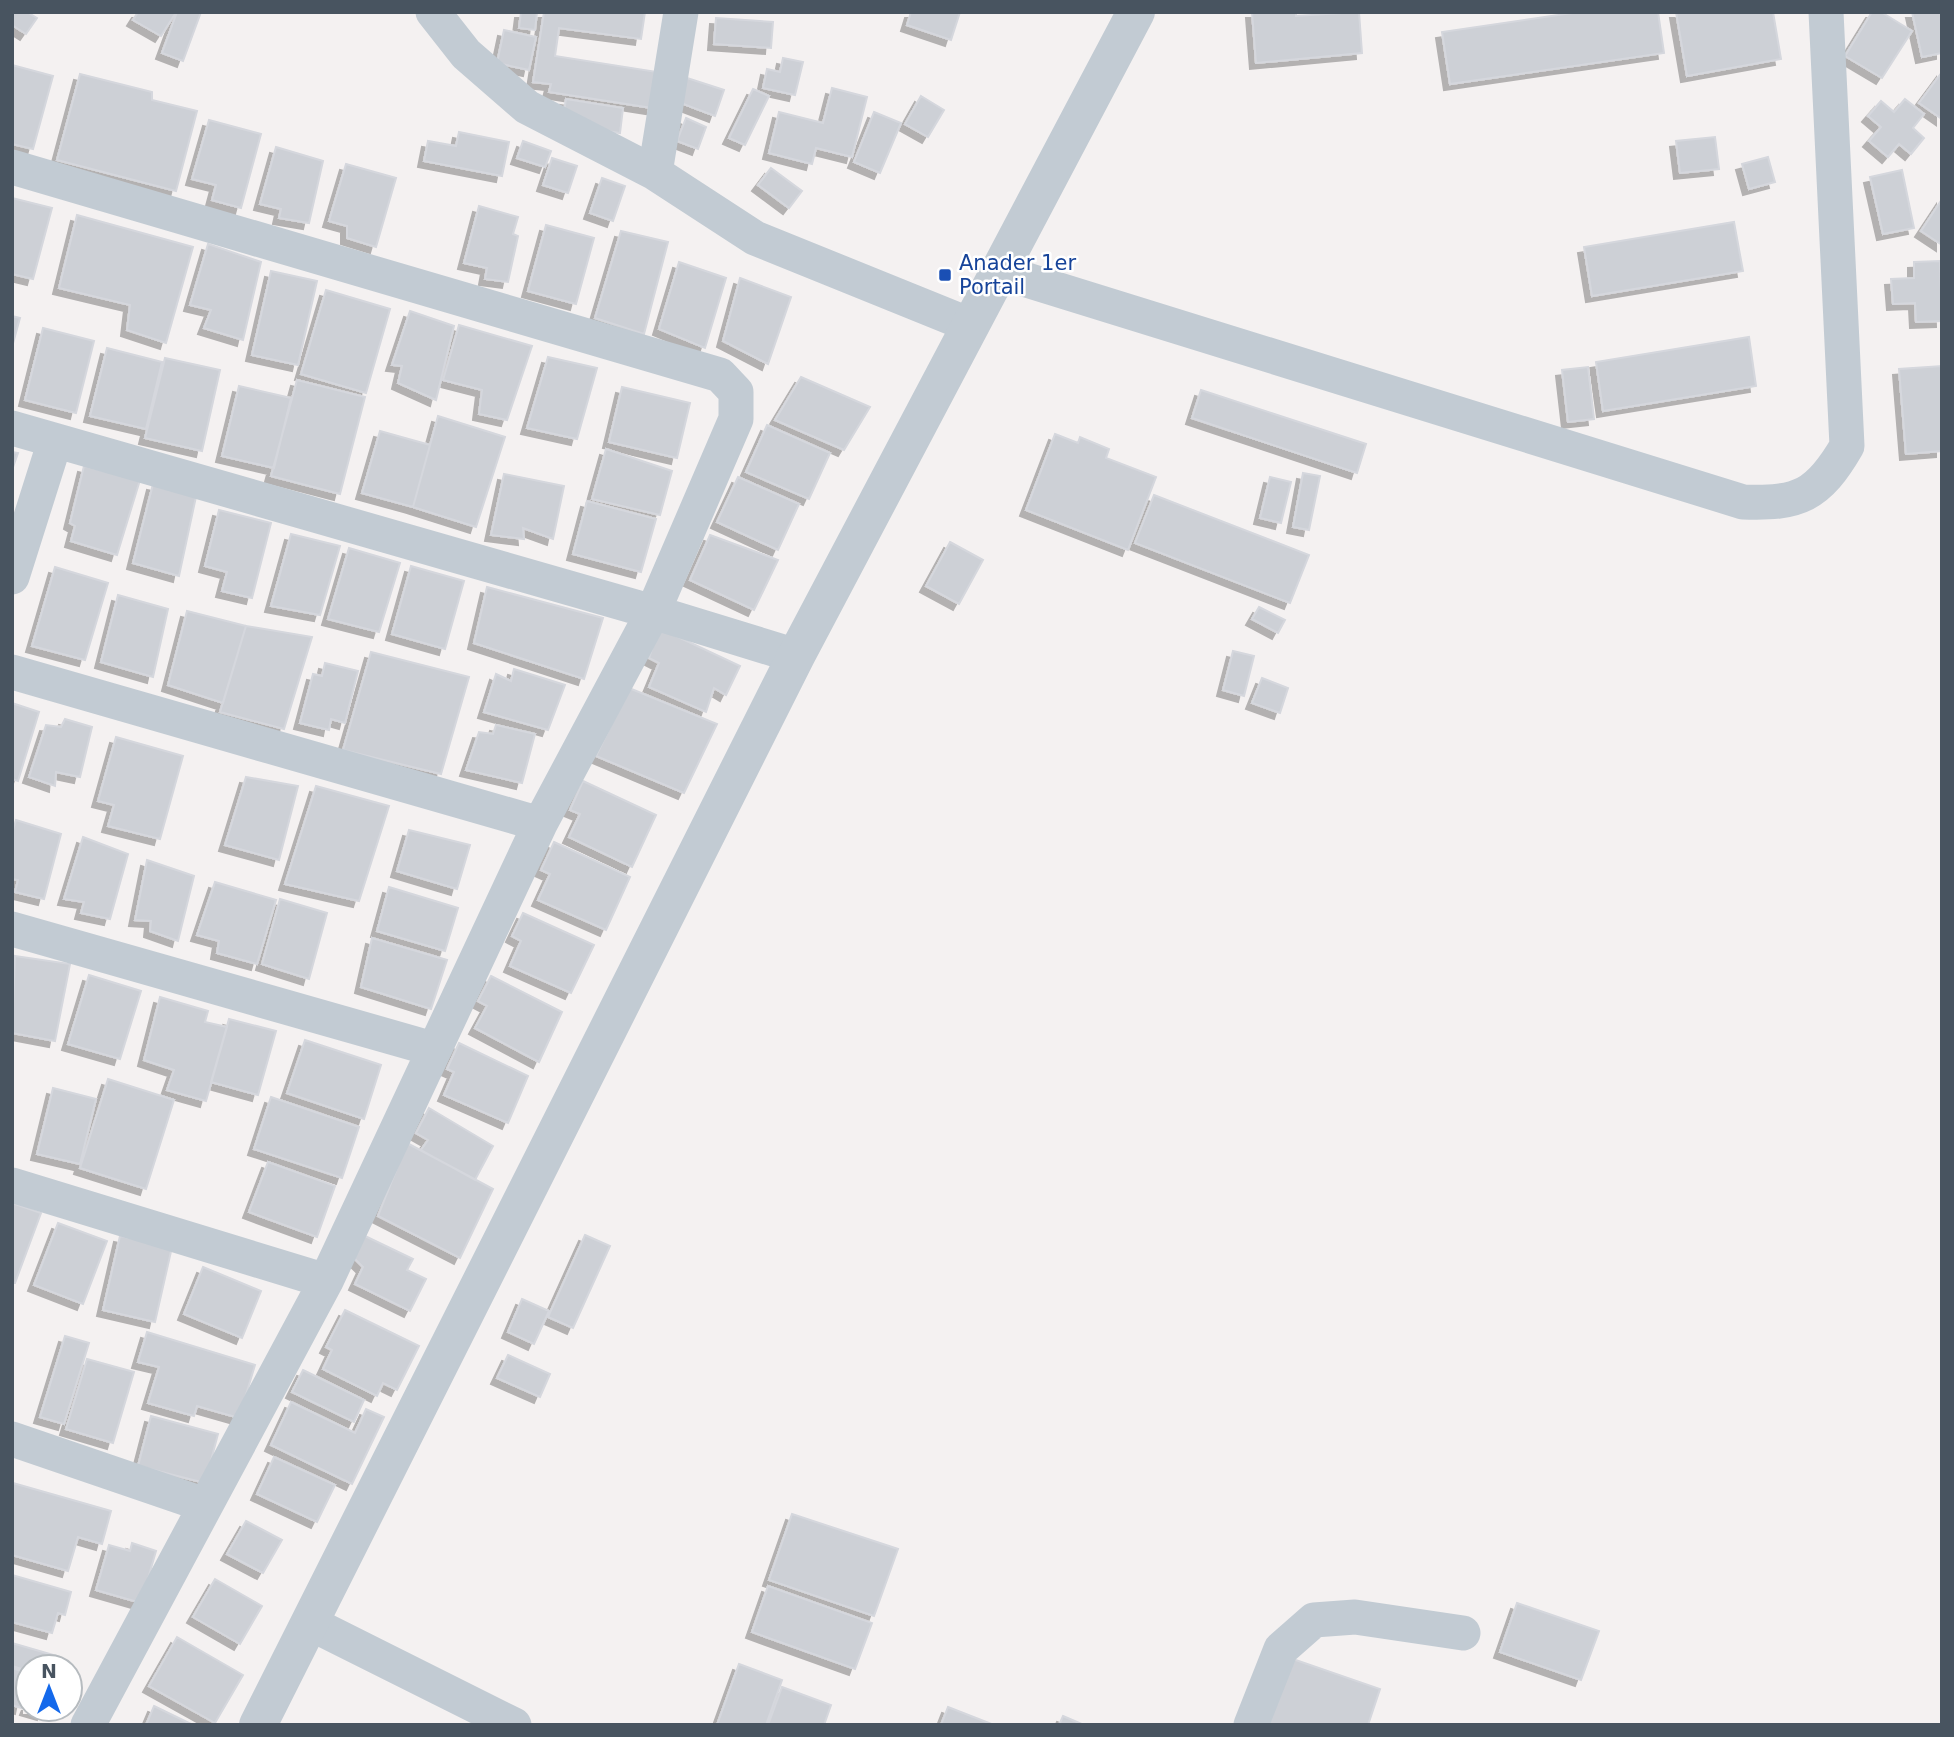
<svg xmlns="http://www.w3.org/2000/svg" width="1954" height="1737" font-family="'DejaVu Sans',sans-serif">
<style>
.building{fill:#cdd0d6;stroke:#d5d7dd;stroke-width:2;filter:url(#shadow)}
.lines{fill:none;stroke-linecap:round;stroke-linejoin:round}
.minor{stroke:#c2cbd3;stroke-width:35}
.tertiary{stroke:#c2cbd3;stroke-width:38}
.transit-dot{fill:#1a4fb4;stroke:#fff;stroke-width:2.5}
.labels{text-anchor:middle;stroke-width:5;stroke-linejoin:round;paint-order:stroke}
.transit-label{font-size:21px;fill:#164399;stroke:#fff;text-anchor:start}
</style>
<defs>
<filter id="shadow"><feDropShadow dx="-6" dy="6" stdDeviation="0" flood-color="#0004"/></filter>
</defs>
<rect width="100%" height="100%" fill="#f4f1f1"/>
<path class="building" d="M12,12h15l10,6 -11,16 -14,-9z
M138,12h35l2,2 -14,22 -28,-16z
M177,12h24l-18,49 -21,-8z
M521,12h16l-2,18 -16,-2z
M544,12h101l-4,27 -82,-11 -4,28 102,16 -5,36 -103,-16 2,-8 -18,-2z
M911,12h49l-9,28 -44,-15z
M1252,12h44v4l63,-4 3,41 -106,10z
M1579,12h79l6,41 -214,31 -8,-52z
M1676,12h97l8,47 -94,17z
M1872,12h9l31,19 -30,47 -37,-22z
M1912,12h30v41l-20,4z
M716,18l57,4 -2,26 -57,-4z
M504,30l32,7 -7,33 -32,-7z
M783,58l20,4 -8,33 -32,-7 4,-19 13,3z
M12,65l41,11 -20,73 -21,-5z
M1942,72v47l-23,-16z
M80,74l72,18v8l45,11 -21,80 -119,-31z
M687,78l37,12 -9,26 -37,-14z
M832,88l35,9 -15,60 -36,-9 -4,16 -43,-11 10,-41 44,11z
M753,89l16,7 -24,49 -16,-7z
M921,96l23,14 -16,27 -23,-13z
M566,99l57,9 -3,25 -58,-9z
M1905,99l19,15 -11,14 11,10 -13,16 -12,-10 -11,13 -19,-16 12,-14 -13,-11 13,-15 13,11z
M874,112l27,11 -21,50 -26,-11z
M686,118l20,9 -8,22 -21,-8z
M209,120l52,14 -20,74 -29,-8 4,-15 -24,-6z
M459,132l50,10 -7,34 -78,-15 4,-20 28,5z
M1715,137l4,32 -39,4 -4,-32z
M523,141l28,10 -6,16 -28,-9z
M276,147l47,14 -14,62 -30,-5 2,-9 -21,-5z
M1768,157l7,25 -26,7 -7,-25z
M552,158l25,8 -9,27 -25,-8z
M346,164l50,14 -20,69 -29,-9v-12l-18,-5z
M771,168l31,23 -13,17 -31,-23z
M1902,170l12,58 -31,6 -13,-57z
M602,178l23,8 -12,35 -23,-8z
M12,198l40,10 -19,71 -21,-5z
M1942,199v46l-21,-14z
M479,206l39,11 -5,17 5,2 -10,46 -23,-3 2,-11 -23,-5z
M77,215l116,32 -27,96 -39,-13 3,-25 -71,-17z
M1734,222l9,49 -151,25 -8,-49z
M546,225l48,13 -18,66 -48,-13z
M621,231l47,11 -24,92 -49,-16z
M208,244l53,18 -18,78 -39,-12 7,-18 -21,-5z
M1940,261l2,60 -26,1 -1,-19 -22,1 -2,-25 23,-1v-16z
M679,262l47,16 -21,70 -46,-19z
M271,271l46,10 -19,84 -46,-10z
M740,278l51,19 -23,67 -45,-23z
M326,290l64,19 -24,84 -65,-19z
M410,311l44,15 -18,74 -38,-17 4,-17 -10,-1z
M12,316l8,2 -8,29z
M459,325l73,21 -25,74 -28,-6 3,-24 -39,-10z
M43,328l51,13 -18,72 -51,-13z
M1749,337l7,49 -153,25 -7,-49z
M107,348l55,14 -16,67 -56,-13z
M548,357l49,11 -20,71 -50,-11z
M165,358l55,12 -18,81 -57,-13z
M1942,366v85l-36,3 -7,-85z
M1588,367l6,52 -26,3 -6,-52z
M801,377l69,30 -26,43 -69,-30z
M297,380l68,17 -25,97 -69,-18z
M239,386l52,12 -17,70 -52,-12z
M622,387l68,16 -13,55 -68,-16z
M1201,390l165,54 -9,29 -165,-55z
M438,416l67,21 -29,90 -63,-20z
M767,425l63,28 -21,46 -63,-27z
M380,431l50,14 -17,62 -51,-14z
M1055,434l23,9 2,-6 29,12 -3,9 50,19 -28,73 -102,-40z
M606,449l66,22 -12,44 -68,-16z
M12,452l6,1 -6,17z
M84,466l56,14 -23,75 -46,-14 4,-15 -5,-3z
M1303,473l17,3 -11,54 -16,-3z
M504,474l60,12 -11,53 -30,-11 1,11 -33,-4z
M738,477l61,27 -21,46 -61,-28z
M1270,477l21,5 -10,41 -21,-5z
M153,484l44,8 -18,84 -46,-13z
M1154,495l155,60 -19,48 -155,-60z
M587,501l69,18 -15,53 -68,-18z
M219,510l52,13 -19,75 -30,-7 5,-19 -22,-6z
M291,534l49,12 -20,69 -49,-9z
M710,535l68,25 -24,50 -64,-30z
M950,542l33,18 -24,44 -33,-18z
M349,548l51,15 -21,69 -51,-13z
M411,566l53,15 -19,68 -53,-15z
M55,567l53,16 -23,77 -53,-14z
M487,587l116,31 -19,61 -110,-36z
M118,595l50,14 -15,68 -52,-15z
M1259,607l26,13 -7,13 -26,-14z
M187,611l59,15 -23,77 -55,-18z
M246,626l66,11 -28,92 -64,-17z
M659,628l81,38 -14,29 -12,-7 -8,24 -57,-25 10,-24 -10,-5z
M1233,651l21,5 -10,40 -21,-6z
M371,652l98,25 -28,97 -98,-24z
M325,663l33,8 -13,52 -14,-4 -2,11 -29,-7 13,-49 9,2z
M514,669l51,16 -17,45 -64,-18 12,-38 15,7z
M1262,678l26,10 -8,25 -28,-10z
M629,688l88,36 -33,69 -88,-37z
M12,703l27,9 -21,69 -6,-2z
M65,719l27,8 -12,50 -24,-5 -1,14 -26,-9 17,-52 15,2z
M496,725l39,9 -13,49 -56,-13 13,-38 14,2z
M116,737l67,19 -23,83 -52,-13 6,-21 -16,-4z
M246,777l52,9 -19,74 -54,-15z
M583,781l73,34 -24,52 -63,-30 11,-23 -10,-4z
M316,786l73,20 -30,95 -74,-17z
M16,820l45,14 -17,65 -29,-7 3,-12 -6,-1v-46z
M409,830l61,15 -13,44 -60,-18z
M83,837l45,17 -18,65 -29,-6 3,-11 -20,-3z
M554,842l76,35 -24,53 -68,-30 12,-26 -9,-4z
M147,860l47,16 -16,65 -28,-10 1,-10 -16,-1z
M215,882l61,18 -19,64 -40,-11 2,-12 -22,-6z
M389,887l69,21 -13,43 -68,-20z
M280,899l47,14 -18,66 -47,-15z
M523,913l71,32 -23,48 -61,-27 11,-25 -9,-5z
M372,938l75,22 -16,49 -70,-22z
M15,956l55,8 -15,77 -43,-8z
M89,975l52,16 -21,68 -52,-15z
M491,976l71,36 -23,50 -64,-34 12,-22 -9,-5z
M160,997l48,14 -3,11 22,5 -21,74 -39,-11 7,-20 -30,-10z
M229,1019l47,12 -18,64 -47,-13z
M305,1040l76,25 -17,54 -77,-26z
M459,1043l69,33 -20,47 -64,-28 10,-23 -7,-3z
M108,1079l66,21 -28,89 -66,-21z
M53,1088l43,11 -16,65 -43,-10z
M271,1097l88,30 -17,51 -88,-29z
M429,1108l64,38 -18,34 -54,-30 7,-10 -12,-7z
M407,1143l86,46 -33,69 -82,-42z
M268,1162l67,24 -18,51 -68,-25z
M12,1203l29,10 -26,70h-3z
M58,1223l49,18 -24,63 -49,-19z
M585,1235l25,11 -37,82 -25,-11z
M120,1236l52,11 -17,75 -52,-12z
M365,1236l48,23 -6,11 19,9 -16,32 -55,-27 8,-17 -9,-9z
M203,1267l58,24 -19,47 -58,-24z
M522,1299l27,12 -15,33 -26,-12z
M345,1310l74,36 -22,44 -14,-7 -6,13 -54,-27 9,-19 -6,-3z
M147,1332l108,33 -16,53 -42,-12 -3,10 -46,-13 11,-36 -21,-5z
M65,1336l24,7 -25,81 -24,-7z
M508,1355l42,19 -10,23 -43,-19z
M87,1359l47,13 -21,71 -47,-14z
M303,1370l61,30 -10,22 -62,-30z
M291,1402l64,31 11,-24 18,8 -32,67 -81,-39z
M151,1416l67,18 -13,49 -67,-17z
M274,1457l61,28 -18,37 -60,-28z
M13,1483l98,28 -9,33 -24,-7 -10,34 -56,-16z
M792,1514l106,35 -24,67 -105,-36z
M246,1521l36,19 -19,33 -36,-19z
M132,1543l24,8 -15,52 -45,-13 13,-45 21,6z
M12,1575l59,17 -6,23 -7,-2 -6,20 -40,-11z
M215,1579l47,27 -22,38 -47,-27z
M768,1586l104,37 -17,46 -103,-37z
M1517,1603l82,28 -18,49 -81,-28z
M177,1637l66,38 -28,48 -66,-37z
M12,1643l48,14 -3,10h-29v4l-16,-5z
M1287,1657l93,32 -12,36h-105z
M739,1664l43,16 -16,45h-49z
M12,1668l16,5 -7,35 -9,-3z
M782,1687l49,18 -7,20h-56z
M28,1704v5h17l-2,5 -17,-5z
M154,1706l39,19h-47z
M948,1707l46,18h-53z
M1063,1716l21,9h-25z"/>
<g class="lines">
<path class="minor" d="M433,12l33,42 61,53 128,66 100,65 215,87
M12,167l708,208 16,17v27l-83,193 -113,212 -214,457 -238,444
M655,173l26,-161
M998,271l745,231c56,2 75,-6 104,-56l-21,-434
M12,428l641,184 143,44
M12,577l43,-136
M12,672l528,152
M12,929l421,120
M12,1185l314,96
M12,1439l193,66
M312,1624l202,101
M1251,1725l30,-76 33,-29 41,-3 108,16"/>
<path class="tertiary" d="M258,1725l538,-1069 340,-644"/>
</g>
<rect class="transit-dot" x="938" y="268" width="14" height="14" rx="3.5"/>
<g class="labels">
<g class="transit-label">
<text x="959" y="270">Anader 1er<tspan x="959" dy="24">Portail</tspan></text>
</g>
</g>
<rect width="1954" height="1737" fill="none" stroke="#485460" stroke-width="28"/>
<g transform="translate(49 1688)"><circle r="33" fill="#ffffff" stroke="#b6bbbf" stroke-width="2"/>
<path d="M0-5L12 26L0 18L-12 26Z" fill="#1469eb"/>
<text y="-10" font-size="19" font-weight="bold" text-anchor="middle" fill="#485460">N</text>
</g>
</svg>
